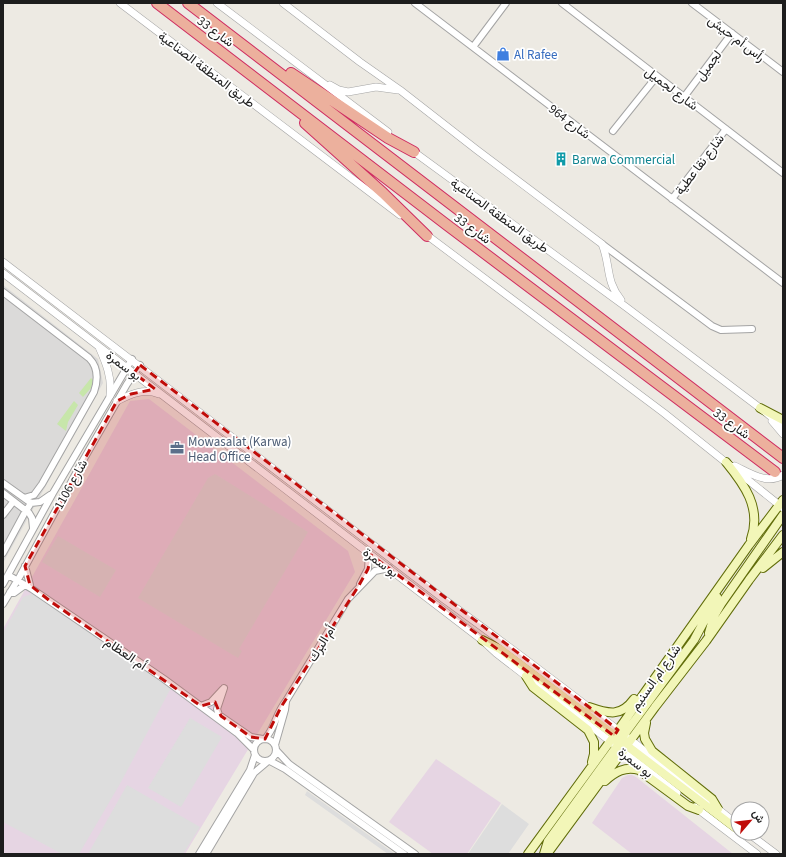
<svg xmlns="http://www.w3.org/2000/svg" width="786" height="857" font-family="'Source Sans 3',Vazirmatn,sans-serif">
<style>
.residential{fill:#dbdad9}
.industrial{fill:#e6d5e3}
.grass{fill:#c7e6aa}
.parking{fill:#ddd}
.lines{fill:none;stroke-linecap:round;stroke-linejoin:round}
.minor-casing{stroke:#a4a4a4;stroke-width:8}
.tertiary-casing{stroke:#a4a4a4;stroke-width:8}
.secondary-casing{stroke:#616d0a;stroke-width:10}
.trunk-casing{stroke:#cf2c61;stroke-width:12}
.minor{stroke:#fff;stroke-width:6}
.tertiary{stroke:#fff;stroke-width:7}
.secondary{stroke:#f2f6b8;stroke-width:8}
.trunk{stroke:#ecb09d;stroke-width:10}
.marked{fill:#c00c09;fill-opacity:0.2;stroke:#c00c09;stroke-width:3;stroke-dasharray:8 5;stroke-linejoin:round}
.labels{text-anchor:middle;stroke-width:3.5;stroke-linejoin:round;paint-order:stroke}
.street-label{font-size:13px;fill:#1d1d1d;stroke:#fff}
.shop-label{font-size:13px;fill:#366cbe;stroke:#fff;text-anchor:start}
.culture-label{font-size:13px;fill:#0d838f;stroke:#fff;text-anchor:start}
.service-label{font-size:13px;fill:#4e5e75;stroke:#fff;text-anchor:start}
</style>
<rect width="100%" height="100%" fill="#edeae3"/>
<path class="residential" d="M3,285l95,74 5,24 -100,180z"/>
<path class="industrial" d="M149,399l199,152 7,21 -170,282h-182v-225l127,-228z
M436,759l65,44 -34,51h-34l-44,-32z
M628,775h4l4,2 97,77h-101l-40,-31 30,-45z"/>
<path class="grass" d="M91,378l2,2 -2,8 -8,9 -4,-4z
M74,401l4,4 -10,17 -2,9 -9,-7z"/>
<path class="parking" d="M215,474l93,58 -69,117 3,2 -4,7 -100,-60 70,-120z
M58,536l58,34 -16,27 -58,-35z
M35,593l137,93 -51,96 -42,72h-17l-59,-32v-189l20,-36z
M190,718l32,19 -41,70 -33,-19z
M127,785l73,42 -17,27h-95z
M307,791l88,63h-7l-83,-59z
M502,804l27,20 -21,30h-40z"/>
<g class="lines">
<g class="minor-casing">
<path id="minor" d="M415,3l368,280
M562,3l221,170
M692,3l91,69
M473,47l33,-44
M684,97l48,-64
M613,131l44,-55
M672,199l54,-70
M602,244l110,82 9,4 31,-1
M3,292l86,66c9,9 9,22 5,34l-52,92 -8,11 -10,3
M3,483l28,20 9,-1 10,-7
M3,493l26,20 3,5 1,10
M3,515l10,-13
M3,553l21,-39 7,-11
M25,566l5,19
M8,575l24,14 132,90 73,54 17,17
M3,584l50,-91 79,-134
M360,584l8,-15 1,-15
M10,592l4,1 11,-8
M3,604l17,-28 61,-112 46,-80 13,-19
M224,688l-7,21 2,6 32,22 12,2
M201,706l10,-4 12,-13
M254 750a11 11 0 1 1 22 0a11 11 0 1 1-22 0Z
M265,739c10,-11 11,-26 21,-38l62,-102 27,-28 14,-3
M275,745l10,-35 1,-8
M276,750l13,14 126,90
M270,761l15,8 119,85
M199,854l51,-84 5,-15
M206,854l48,-81 13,-11"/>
</g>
<g class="tertiary-casing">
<path id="tertiary" d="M120,3l280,212
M217,3l171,129
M283,3l77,59 40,28 77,60 125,94c9,22 3,36 19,56
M330,85l9,5 9,2 28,-5 22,3
M410,149l216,158 134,101 23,18
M424,233l240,180 119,95
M3,262l442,338c100,72 197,148 293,225
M3,273l479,367 14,13 181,140
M99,347c7,16 13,30 11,48
M117,401c14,-7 27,-13 42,-7
M772,421l11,13
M735,466c15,7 32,19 48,9
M695,807l62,47
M748,833l28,21"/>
</g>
<g class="secondary-casing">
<path id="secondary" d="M760,408l23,12
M726,462c18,22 36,46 25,77
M763,568l20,-16
M709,633l5,-17 7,-12 62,-89
M482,640l18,9 118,89
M526,676l7,11 55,43 6,12v12l-2,8
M589,707c20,7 32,10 45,-8
M646,723l-2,10 1,6 7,12 60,48 6,10
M622,742l116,88
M623,751l-1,-9 2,-7 70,-95 23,-43
M605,781c10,-9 20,-15 34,-11l49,36 11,4
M747,833l3,1
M528,854l86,-118 135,-191 34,-45
M544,854l4,-13 69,-95 2,-9
M547,854l108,-147 51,-66 43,-61 34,-45"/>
</g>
<g class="trunk-casing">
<path id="trunk" d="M157,3l290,222 328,247
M188,3l595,455
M291,73l97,65 26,14
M305,123l78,70 44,43"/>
</g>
<use href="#minor" class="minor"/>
<use href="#tertiary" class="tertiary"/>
<use href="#secondary" class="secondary"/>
<use href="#trunk" class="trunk"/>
</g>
<path class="marked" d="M140,365l449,342 29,23 -4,6 -243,-181 -3,14 -10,18 -77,120 -16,32 -14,-2 -30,-21 -6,-14 -14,4 -151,-105 -20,-16 -5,-19 92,-165 14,-7 24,-5 -21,-16z"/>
<defs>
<g id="shop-bare" transform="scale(1.08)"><path d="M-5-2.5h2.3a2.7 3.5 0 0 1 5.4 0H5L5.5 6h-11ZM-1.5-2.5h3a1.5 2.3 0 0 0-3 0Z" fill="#3f7fe0" stroke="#fff" stroke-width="2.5" paint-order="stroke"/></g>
<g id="building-bare" transform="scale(1.08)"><path d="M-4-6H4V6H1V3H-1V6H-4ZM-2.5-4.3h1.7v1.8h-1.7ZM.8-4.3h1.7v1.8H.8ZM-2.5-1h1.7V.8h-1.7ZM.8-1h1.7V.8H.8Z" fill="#0f9aa8" stroke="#fff" stroke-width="2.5" paint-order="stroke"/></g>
<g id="office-bare" transform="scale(1.08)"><path d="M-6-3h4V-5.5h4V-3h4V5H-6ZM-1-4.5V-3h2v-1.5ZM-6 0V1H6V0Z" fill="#5c6f8a" stroke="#fff" stroke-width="2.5" paint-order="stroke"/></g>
</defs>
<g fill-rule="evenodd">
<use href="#shop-bare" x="503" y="54"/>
<use href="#building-bare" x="561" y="159"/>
<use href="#office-bare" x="177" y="448"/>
</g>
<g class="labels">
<g class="street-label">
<text transform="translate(216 31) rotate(37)" y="5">شارع 33</text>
<text transform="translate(737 38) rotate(37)" y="5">رأس أم حيش</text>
<text transform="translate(708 65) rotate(-53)" y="5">لجميل</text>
<text transform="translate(207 69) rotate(37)" y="5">طريق المنطقة الصناعية</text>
<text transform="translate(672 88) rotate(37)" y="5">شارع لجميل</text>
<text transform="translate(570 121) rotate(37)" y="5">شارع 964</text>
<text transform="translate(699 164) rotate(-53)" y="5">شارع نقا عطية</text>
<text transform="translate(500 215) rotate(36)" y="5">طريق المنطقة الصناعية</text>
<text transform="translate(473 228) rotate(37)" y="5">شارع 33</text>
<text transform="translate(124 365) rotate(37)" y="5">بو سمرة</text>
<text transform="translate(732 423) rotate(37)" y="5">شارع 33</text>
<text transform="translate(70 484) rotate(-61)" y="5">شارع 1106</text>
<text transform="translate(381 562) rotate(37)" y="5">بو سمرة</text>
<text transform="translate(321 643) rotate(-59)" y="5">أم البرك</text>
<text transform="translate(126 653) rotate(34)" y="5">أم العظام</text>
<text transform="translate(655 677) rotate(-55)" y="5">شارع ام السنيم</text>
<text transform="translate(636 762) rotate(38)" y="5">بو سمرة</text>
</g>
<g class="shop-label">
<text x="514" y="59">Al Rafee</text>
</g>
<g class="culture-label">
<text x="572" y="164">Barwa Commercial</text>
</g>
<g class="service-label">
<text x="188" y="446">Mowasalat (Karwa)<tspan x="188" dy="15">Head Office</tspan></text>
</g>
</g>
<rect width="786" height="857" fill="none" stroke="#1d1d1d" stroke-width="8"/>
<g transform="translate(750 821) rotate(62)"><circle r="19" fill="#ffffff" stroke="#a5a5a5"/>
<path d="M0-3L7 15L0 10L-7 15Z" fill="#c00c09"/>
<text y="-6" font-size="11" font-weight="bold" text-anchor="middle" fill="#1d1d1d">ش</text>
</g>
</svg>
